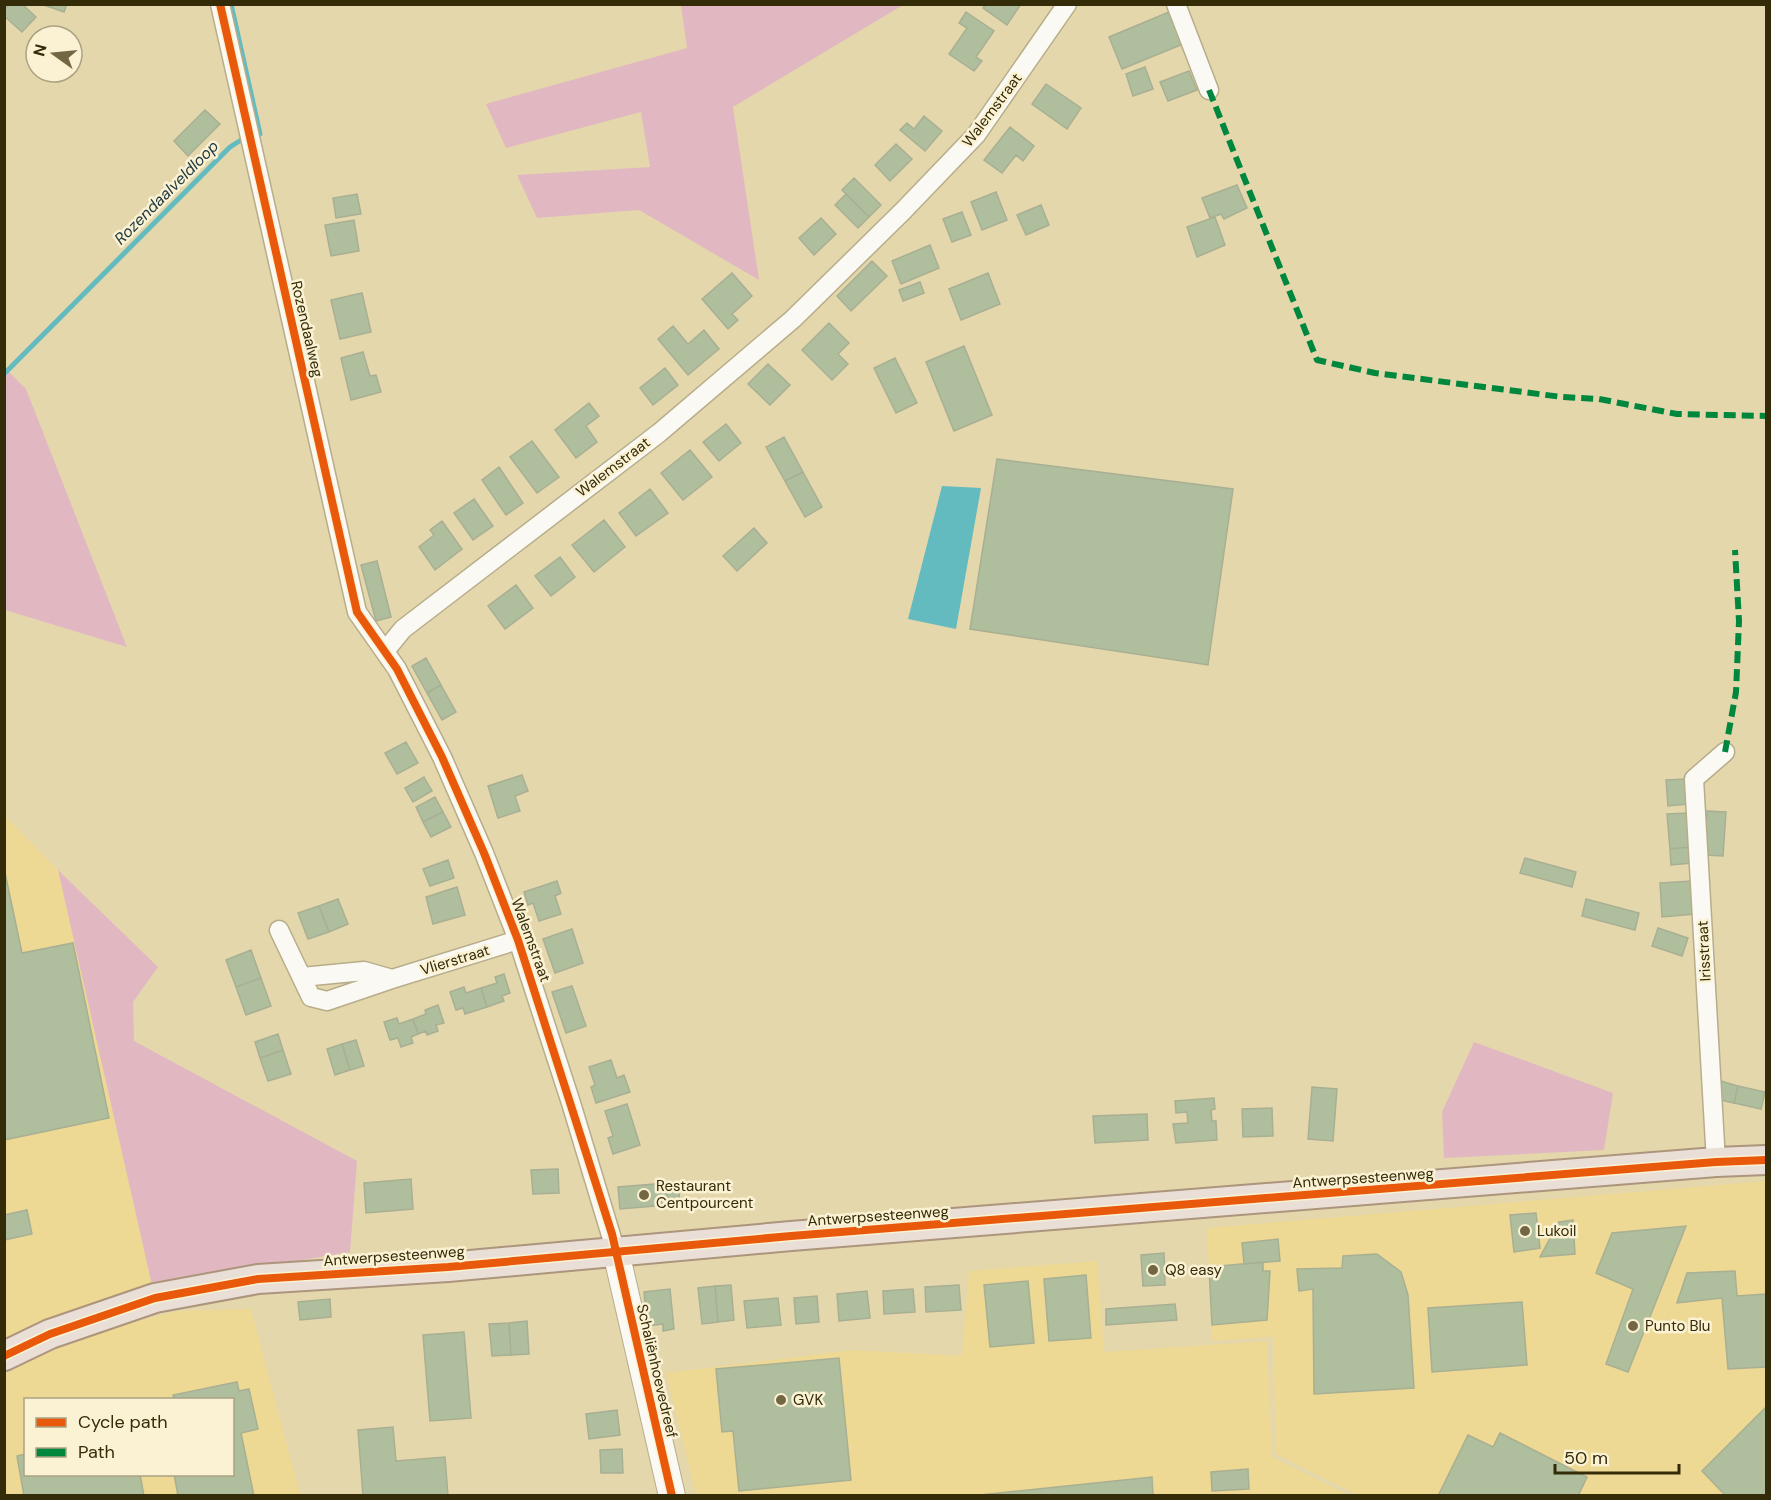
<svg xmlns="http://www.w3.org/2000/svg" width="1771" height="1500" font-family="'DM Sans',sans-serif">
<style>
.built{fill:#edd894;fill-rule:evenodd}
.green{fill:#e1b8c1}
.water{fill:#64bbbf}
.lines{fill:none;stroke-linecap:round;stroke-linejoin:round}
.stream{stroke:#64bbbf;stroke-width:5}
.building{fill:#afbe9d;stroke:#a8af93;stroke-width:1.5}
.street-casing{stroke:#b7ad8a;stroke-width:21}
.secondary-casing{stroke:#b7ad8a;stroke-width:28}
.primary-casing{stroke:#ac957c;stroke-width:32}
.street{stroke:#fbf9f3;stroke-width:18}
.secondary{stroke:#fbf9f3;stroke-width:26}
.primary{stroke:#eadfd6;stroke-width:28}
.quiet{stroke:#00873e;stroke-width:6;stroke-dasharray:12 6;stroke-linecap:butt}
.cycleway-casing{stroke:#fbf2d4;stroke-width:11}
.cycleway{stroke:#e8590c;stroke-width:8}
.poi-dot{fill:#726742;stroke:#fbf2d4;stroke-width:2}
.labels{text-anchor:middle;stroke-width:5;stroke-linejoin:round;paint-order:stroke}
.street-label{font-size:15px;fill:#342b09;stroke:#fbf2d4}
.poi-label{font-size:15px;fill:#342b09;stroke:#fbf2d4;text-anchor:start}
.water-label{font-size:16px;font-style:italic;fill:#203a40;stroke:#fbf2d4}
</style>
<rect width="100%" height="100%" fill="#e5d7ac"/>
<path class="built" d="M4,815l54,55 94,415 -148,59z
M1766,1181v314h-409l-81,-41 -3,-117 -61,4 -5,-113z
M1097,1261l7,91 163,-11 5,116 77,38h-653l-30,-122 187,-23 109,6 7,-85z
M251,1309l49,186h-295l-1,-120 23,-13 69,-30 81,-21zM26,1400h206v74h-206z"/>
<path class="green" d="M681,5h222l-170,102 26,173 -120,-70 -102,8 -20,-43 133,-8 -9,-55 -135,36 -20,-44 201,-56z
M4,367l22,22 101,258 -122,-37z
M58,870l100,97 -25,35 1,39 223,120 -7,91 -198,33z
M1474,1042l139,51 -9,57 -160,8 -2,-46z"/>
<path class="water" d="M942,486l39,2 -25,141 -48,-10z"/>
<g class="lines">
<path class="stream" d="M4,374l226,-227 11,-7 19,-6 -29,-130"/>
</g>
<path class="building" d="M9,4h13l14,13 -14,15 -18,-16v-7z
M41,4h26l-3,8z
M986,4h35l-14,21 -24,-17z
M966,12l28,19 -18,26 6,4 -8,10 -25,-17 18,-26 -8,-5z
M1169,12l14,32 -61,25 -13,-32z
M1145,67l8,22 -20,7 -7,-22z
M1189,71l8,19 -29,11 -8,-19z
M1046,84l35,24 -14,21 -35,-25z
M205,110l15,14 -32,32 -14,-15z
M924,116l18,15 -17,20 -25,-21 7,-7 7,6z
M1010,127l24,19 -11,15 -7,-6 -14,18 -18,-13z
M896,144l16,15 -22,22 -15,-16z
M854,178l27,27 -12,12 -27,-27z
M1237,185l10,23 -23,11 -3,-5 -11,4 -8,-20z
M996,192l11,28 -25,10 -11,-28z
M357,194l4,20 -25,4 -3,-20z
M846,194l23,23 -11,11 -23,-23z
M1041,205l8,20 -23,10 -9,-20z
M962,212l9,23 -19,7 -9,-23z
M1215,217l10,28 -28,12 -10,-30z
M821,218l15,16 -22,21 -15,-17z
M354,220l5,31 -28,5 -6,-31z
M930,245l9,23 -38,16 -9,-23z
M872,261l15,15 -36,35 -14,-15z
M732,273l20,23 -20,18 6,6 -10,9 -26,-30z
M988,273l12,31 -39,16 -12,-31z
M920,282l4,11 -21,8 -4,-11z
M362,293l9,39 -31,7 -9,-39z
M829,323l20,20 -11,11 10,10 -16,16 -30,-30z
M673,326l15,18 16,-14 15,19 -31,26 -30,-36z
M964,346l28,69 -38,16 -28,-69z
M363,352l7,24 6,-1 5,17 -30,8 -10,-42z
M895,358l22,45 -21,10 -22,-45z
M768,364l22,21 -20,20 -22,-21z
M665,368l13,17 -25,20 -13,-17z
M589,403l10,13 -13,10 11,16 -21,16 -21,-28z
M726,424l15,19 -22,18 -16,-19z
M784,437l19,35 -18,9 -19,-34z
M532,441l27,36 -22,16 -27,-36z
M690,450l22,27 -29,23 -22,-27z
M997,459l236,30 -25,176 -238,-36z
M499,467l24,36 -17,12 -24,-35z
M803,472l19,35 -17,10 -20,-36z
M650,489l18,24 -32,23 -17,-23z
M474,499l19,27 -20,14 -19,-27z
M604,520l21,27 -31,25 -22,-27z
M442,521l20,28 -27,21 -16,-23 15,-12 -4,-5z
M754,528l13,15 -30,28 -14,-15z
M560,557l15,20 -24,19 -16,-20z
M377,561l14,56 -15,4 -15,-56z
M516,585l17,23 -28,21 -17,-23z
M426,658l15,27 -14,8 -15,-27z
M441,685l15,27 -14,8 -15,-27z
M406,742l12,21 -21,11 -12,-21z
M522,775l6,16 -13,5 5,15 -22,7 -10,-32z
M424,777l8,14 -19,11 -8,-14z
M1686,779l2,25 -20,2 -2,-26z
M435,797l8,15 -20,10 -7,-15z
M1707,811l19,1 -3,44 -19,-1z
M443,812l8,15 -20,10 -8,-15z
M1688,813l3,34 -21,2 -3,-35z
M1691,847l1,16 -21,2 -1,-16z
M1525,858l51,14 -4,15 -52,-14z
M448,860l6,18 -24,8 -7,-17z
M4,868l18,85 51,-10 36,175 -105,22z
M557,881l4,12 -6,3 6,18 -22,7 -6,-18 -5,2 -4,-13z
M1692,881l3,33 -33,3 -2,-34z
M457,887l8,28 -32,9 -7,-27z
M338,899l10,25 -19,8 -10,-26z
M1586,899l53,14 -4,17 -53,-14z
M319,906l10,26 -21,7 -10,-26z
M1658,928l30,10 -6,18 -30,-10z
M572,929l11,34 -28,10 -12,-34z
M251,950l10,28 -25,9 -10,-27z
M504,974l6,19 -8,3 2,5 -17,6 -6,-19 16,-5 -2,-6z
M261,978l10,28 -25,9 -10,-28z
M572,986l14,40 -20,7 -14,-41z
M464,987l2,6 15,-5 6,19 -22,7 -2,-6 -7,2 -6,-18z
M438,1005l6,18 -8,2 2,6 -11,4 -1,-4 -8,3 -5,-15 13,-5 -1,-4z
M397,1018l2,6 14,-5 5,15 -7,3 2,6 -12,4 -3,-9 -8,2 -6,-18z
M278,1034l5,16 -23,8 -5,-16z
M356,1040l8,26 -14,4 -8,-26z
M342,1044l8,26 -15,5 -8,-26z
M283,1050l8,24 -23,7 -8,-23z
M611,1060l6,18 7,-3 6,17 -34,11 -5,-16 4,-2 -6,-18z
M1721,1081l17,5 -4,17 -18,-4z
M1738,1086l27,6 -4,17 -27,-6z
M1312,1087l25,2 -4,52 -25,-2z
M1214,1098l1,11 -4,1 1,11h4l1,19 -41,3 -3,-19 15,-1 -1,-11 -11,1 -1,-12z
M627,1104l13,41 -27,9 -5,-16 5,-2 -8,-25z
M1272,1108l1,28 -30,1 -1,-28z
M1147,1114l1,26 -53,3 -2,-27z
M558,1169l1,24 -26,1 -2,-24z
M411,1179l2,30 -47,4 -2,-30z
M678,1182l2,22 -13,1 -1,-22z
M666,1183l1,22 -47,4 -2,-22z
M27,1210l5,24 -28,6v-25z
M1536,1213l4,35 -26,4 -4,-37z
M1573,1220l2,34 -35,3 19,-35z
M1686,1226l-58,146 -22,-8 27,-75 -37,-16 16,-40z
M1278,1239l2,22 -36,3 -2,-21z
M1164,1253l1,32 -22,1 -2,-31z
M1377,1254l24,18 7,23 6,93 -100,6 -1,-105 -14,2 -2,-22 45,-1 1,-12z
M1263,1262v9h7l-3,49 -55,5 -3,-58z
M1735,1271l2,25 29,-2v73l-38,2 -6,-71 -45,5 10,-30z
M1086,1275l5,63 -42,3 -5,-62z
M1028,1281l6,62 -44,4 -6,-62z
M731,1285l3,35 -16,2 -3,-36z
M959,1285l2,25 -35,2 -1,-25z
M715,1286l3,36 -16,2 -4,-36z
M670,1289l4,40 -11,2v-7l-16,2 -3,-34z
M913,1289l2,23 -31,2 -1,-23z
M867,1291l3,27 -31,3 -2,-27z
M817,1296l2,26 -23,2 -2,-26z
M778,1298l3,27 -34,3 -3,-27z
M330,1299l1,18 -31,3 -2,-18z
M1522,1302l5,63 -95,7 -4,-64z
M1175,1304l2,16 -71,5v-16z
M527,1321l2,33 -18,1 -2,-32z
M509,1323l2,32 -19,1 -3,-32z
M464,1332l7,86 -41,3 -7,-86z
M839,1358l12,122 -112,11 -6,-60 -11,1 -6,-63z
M237,1382l2,9 10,-2 9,40 -17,4 13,63h-76l-4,-22h58v-74h-58l-1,-5z
M1766,1407v89h-40l-24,-25z
M617,1410l3,25 -31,4 -3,-25z
M393,1427l3,34 49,-4 3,39h-85l-5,-66z
M1500,1433l87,44 -9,19h-140l30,-61 25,12z
M622,1449l1,24h-22l-1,-23z
M26,1454v20h114l4,22h-120l-7,-40z
M1248,1469l1,20 -37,2 -1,-19z
M1152,1477l1,19h-183z"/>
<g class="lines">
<g class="street-casing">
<path id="street" d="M220,4l137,608 40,57 45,88 42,96 34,87 53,163 45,149
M1176,4l33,86
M385,651l18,-22 256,-196 134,-114 110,-108 73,-76 91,-131
M279,930l32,67 16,4 65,-22 126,-39
M302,977l62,-6 28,8
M1716,1162l-22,-383 31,-27"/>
</g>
<g class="secondary-casing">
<path id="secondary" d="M616,1252l56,244"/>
</g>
<g class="primary-casing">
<path id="primary" d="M4,1356l46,-22 105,-36 103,-19 190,-12 343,-31 925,-74 50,-2"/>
</g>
<use href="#street" class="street"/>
<use href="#secondary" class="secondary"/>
<use href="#primary" class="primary"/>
<path class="quiet" d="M1209,90l108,270 58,13 187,24 37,2 78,15 89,2
M1725,752l11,-60 3,-71 -4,-71"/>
<g class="cycleway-casing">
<path id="cycleway" d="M220,4l137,608 40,57 45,88 42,96 34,87 94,294 60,262
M4,1356l46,-22 105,-36 103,-19 190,-12 343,-31 925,-74 50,-2"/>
</g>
<use href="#cycleway" class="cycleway"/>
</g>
<g class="poi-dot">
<circle cx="644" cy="1195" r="6"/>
<circle cx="1525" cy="1231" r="6"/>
<circle cx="1153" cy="1270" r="6"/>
<circle cx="1633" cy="1326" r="6"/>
<circle cx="781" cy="1400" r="6"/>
</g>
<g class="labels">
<g class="street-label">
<text transform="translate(992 110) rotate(-53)" y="5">Walemstraat</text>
<text transform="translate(307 329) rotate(77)" y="5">Rozendaalweg</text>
<text transform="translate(613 467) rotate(-37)" y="5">Walemstraat</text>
<text transform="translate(531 940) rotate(70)" y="5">Walemstraat</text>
<text transform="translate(1704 951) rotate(-93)" y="5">Irisstraat</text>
<text transform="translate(455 960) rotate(-17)" y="5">Vlierstraat</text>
<text transform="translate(1363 1178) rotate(-4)" y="5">Antwerpsesteenweg</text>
<text transform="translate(878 1216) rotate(-4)" y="5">Antwerpsesteenweg</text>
<text transform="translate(394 1256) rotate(-4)" y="5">Antwerpsesteenweg</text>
<text transform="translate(657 1371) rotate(77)" y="5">Schaliënhoevedreef</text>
</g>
<g class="poi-label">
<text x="656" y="1191">Restaurant<tspan x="656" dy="17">Centpourcent</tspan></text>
<text x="1537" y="1236">Lukoil</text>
<text x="1165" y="1275">Q8 easy</text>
<text x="1645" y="1331">Punto Blu</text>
<text x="793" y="1405">GVK</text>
</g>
<g class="water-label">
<text transform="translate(166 192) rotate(-45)" y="6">Rozendaalveldloop</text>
</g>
</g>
<rect width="1771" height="1500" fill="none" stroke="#342b09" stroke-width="12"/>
<rect x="24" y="1398" width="210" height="78" fill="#fbf2d4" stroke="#aba283" stroke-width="1.5"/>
<rect x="36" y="1418" width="30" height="9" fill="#e8590c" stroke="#aba283" stroke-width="1.5"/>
<text x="78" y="1428" font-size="18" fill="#342b09">Cycle path</text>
<rect x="36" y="1448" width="30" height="9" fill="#00873e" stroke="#aba283" stroke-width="1.5"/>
<text x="78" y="1458" font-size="18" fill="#342b09">Path</text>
<g transform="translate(54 54) rotate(285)"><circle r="28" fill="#fbf2d4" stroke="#aba283" stroke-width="1.5"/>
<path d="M0-4.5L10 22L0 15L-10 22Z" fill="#726742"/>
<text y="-9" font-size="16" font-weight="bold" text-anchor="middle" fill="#342b09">N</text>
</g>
<path d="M1555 1464v9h124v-9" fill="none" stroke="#342b09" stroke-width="3"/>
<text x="1564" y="1464" font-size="18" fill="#342b09" stroke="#fbf2d4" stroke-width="4.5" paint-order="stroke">50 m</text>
</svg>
